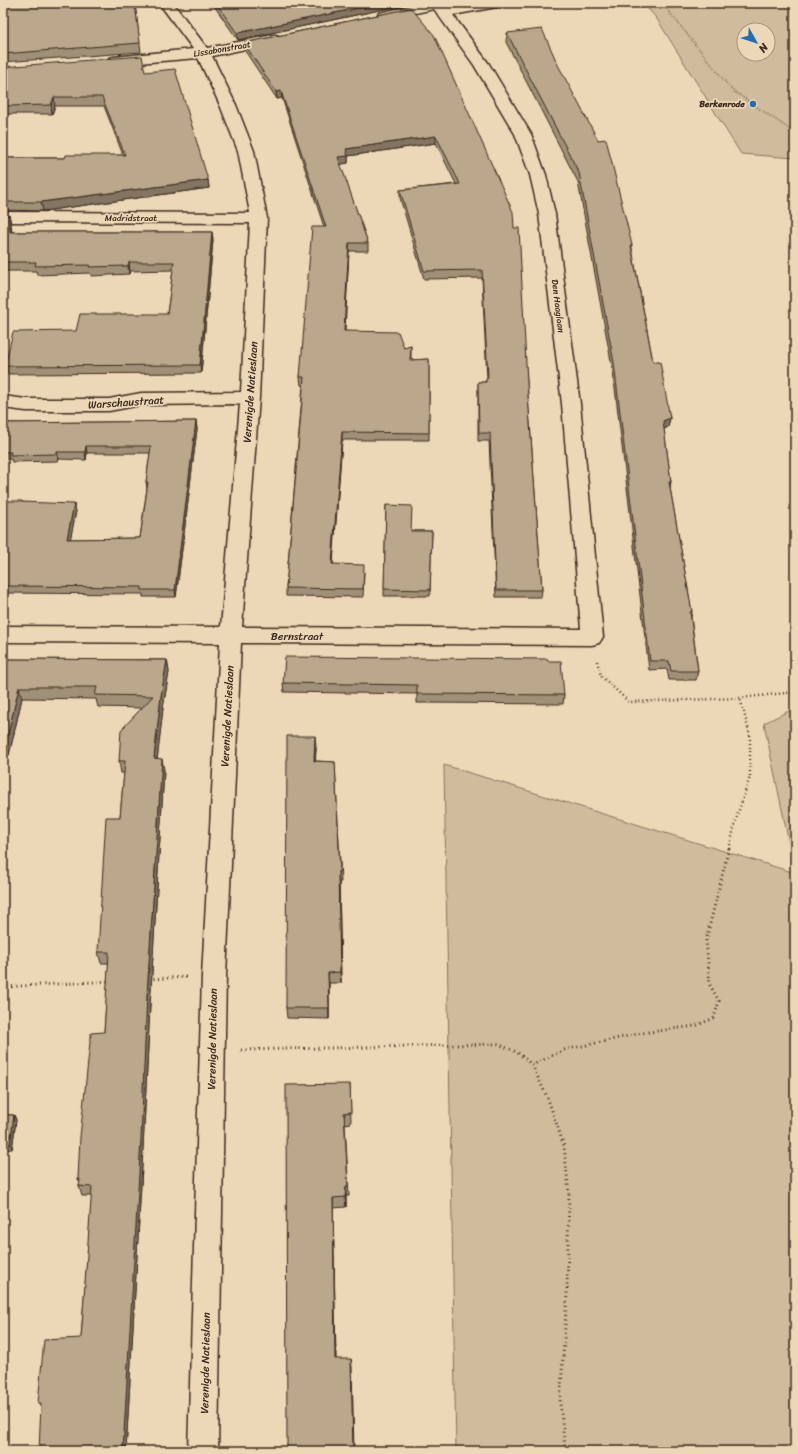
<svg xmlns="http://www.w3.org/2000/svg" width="798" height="1454" font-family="Sriracha,sans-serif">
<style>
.green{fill:#d0bc9d;stroke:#86735e;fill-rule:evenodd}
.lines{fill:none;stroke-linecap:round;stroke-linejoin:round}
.minor-casing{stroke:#3b2a1e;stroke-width:3}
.path-far2{stroke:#3b2a1e;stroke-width:2;stroke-dasharray:0.5 2;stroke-linecap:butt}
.path-far1{stroke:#3b2a1e;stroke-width:2.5;stroke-dasharray:1 3;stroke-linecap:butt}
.path{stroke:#3b2a1e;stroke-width:3;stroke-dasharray:1 3.5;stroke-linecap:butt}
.minor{fill:#ecd8b6;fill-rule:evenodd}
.wall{fill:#a19078;stroke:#3b2a1e}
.shaded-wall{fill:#837562;stroke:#3b2a1e}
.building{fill:#bba78c;stroke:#3b2a1e}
.poi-dot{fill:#1f6fb2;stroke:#ecd8b6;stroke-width:1.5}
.labels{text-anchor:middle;stroke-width:3.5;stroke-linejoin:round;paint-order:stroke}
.far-street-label{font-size:9px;fill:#3b2a1e;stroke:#ecd8b6}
.far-poi-label{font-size:9px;font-weight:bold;fill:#3b2a1e;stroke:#ecd8b6;text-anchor:end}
.street-label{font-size:11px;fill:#3b2a1e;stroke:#ecd8b6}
</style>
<rect width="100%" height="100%" fill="#ecd8b6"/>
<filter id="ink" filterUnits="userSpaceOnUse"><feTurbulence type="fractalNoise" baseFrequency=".025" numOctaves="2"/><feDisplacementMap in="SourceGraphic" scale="8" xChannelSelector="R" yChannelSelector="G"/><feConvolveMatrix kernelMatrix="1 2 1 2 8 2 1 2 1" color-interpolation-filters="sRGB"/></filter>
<g filter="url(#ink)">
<path class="green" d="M643,3h152v155l-54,-4 -84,-135zM744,30h24v24h-24z
M795,708v164l-31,-149z
M444,765l351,108v578h-339z"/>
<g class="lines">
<g class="minor-casing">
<path id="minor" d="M159,3h14l34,45 67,-13 5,1 2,3 -2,3 -5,1 -62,13 24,49 18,46 13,67 -8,180 -17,229 339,2 -19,-225 -23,-190 -9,-39 -15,-41 -41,-69 -40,-56 -50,11 -5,-1 -2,-3 2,-3 44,-10h21l3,4 25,-4h32l-2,3 -5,1 -44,8 36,49 42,70 15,41 9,39 25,190 23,233 -4,6 -7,2 -351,-2 -15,333 -8,475h-30l14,-475 18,-333 -217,-1v-16l218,1 19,-223 -99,1 -32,6h-83l-23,-3v-12l23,3h83l32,-6 100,-1 9,-169 -247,-1v-10l247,1 -12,-62 -18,-46 -22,-47 -84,7 -5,-1 -2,-3 2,-3 5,-1 79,-8z"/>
</g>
<path class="path-far2" d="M662,3l70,87 63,43"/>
<path class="path-far1" d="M597,661l4,15 28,26 111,-4 55,-6
M729,849l8,-33 13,-39v-42l-10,-37"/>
<path class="path" d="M149,979l37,-2
M3,987l107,-6
M241,1050l257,-6 19,8 15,13 32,-15 78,-17 53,-7 19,-8 5,-17 -9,-16 -4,-45 23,-92
M532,1065l16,34 16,47 5,47 -2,101 -7,110 5,43 2,4"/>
<use href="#minor" class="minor"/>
</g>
<path class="wall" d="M3,3l132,1 6,48 -138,10z
M212,3h191v2l-165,35z
M411,8l103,220 13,154 15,208 -1,7h-45l-7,-156h-11v-59h7l2,-3 -5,-101 -58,1 -24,-81v-8l56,-6 -20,-41 -88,13v7l-8,1 28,79v8h-19l-4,80 59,17 7,-2v14l18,-1v81h-87l-9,124 31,8 -1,25 -77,-1v-8l17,-203h-2l-1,-8 24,-150 -42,-129 -5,1 -32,-48 -1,-8z
M507,33l125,212v4l21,113 17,56 -2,9 -4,2 7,53 -1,6 22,124 -1,5 7,54 -2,9h-27l-2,-11 -18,1 -36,-298 -35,-190 -72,-140z
M3,67l142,5 63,108 1,8 -166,23 -40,-1v-52h62l58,-3 -19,-49h-49l-3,8h-47l-2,7z
M3,215h6l2,9 1,8h200l1,8 -12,133 -194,1 -2,-8 71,-35 91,-17 6,-44 -43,1 -1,3 -38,2 -1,-3 -53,2 -1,-4h-33z
M196,421l1,8 -21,168h-33v-3l-140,-1v-92l19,1 54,9 -6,28 70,-1 7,-50 -1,-6 4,-29h-63l-1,7 -27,-1 -1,2 -46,1 -1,-3h-8v-36z
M386,505l25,26h21l-2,65h-46z
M3,659l164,1 2,12 -6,36 -6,51 7,11 -14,235 -7,143 -17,303 -85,-43 -3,-5 43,-65 11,-142h-10l-3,-10 1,-4 -2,-3 26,-147 5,-69h-8l-3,-11 22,-135 4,-44h-3l-2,-12 23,-53 -44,-1 -2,-8 -74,-1 -13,57h-6z
M548,661l16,34 -1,9 -137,-1h-9v-9l-133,-2 -1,-9z
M316,748l-1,13 20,1 6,120h-2l2,101h-12v36l-42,-1 -1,-10z
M350,1084l1,39 -6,1 4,72h-3v11l-13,1 3,151 16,8 -65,84z
M3,1115h11l2,5 -4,29 -9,1z"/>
<path class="shaded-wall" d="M383,3h20v2l-165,35 -1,-7z
M281,91l1,7 -5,1 -1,-7z
M54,97l1,9 -3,8 -1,-9z
M3,106l2,8 -2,7z
M436,136v7l-88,13v7l-10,2v-8l8,-8z
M208,180l1,8 -166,23 -2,-9z
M9,215l2,9 1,17 -2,-9z
M212,232l1,8 -12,133 -1,-8z
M349,243v8l-5,88v-8z
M129,262l1,9 -1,3 -1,-8z
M670,418l-2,9 -7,3 2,-9z
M196,421l1,8 -21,168 -1,-7z
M342,432v8l-10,132v-8z
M86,446l1,7 -1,7 -1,-8z
M57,452l2,7 -1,2 -1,-7z
M74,504l2,7 -7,35 -2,-7z
M167,660l2,12 -6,36 -7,62 -2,-12 7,-62z
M19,687l3,11 -13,57 -3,-12z
M315,736l1,12 -1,24 -1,-11z
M162,759l2,11 -14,235 -7,143 -17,303h-3l24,-456z
M338,871l1,11 2,101 -1,-11z
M328,973l1,10v36v-11z
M14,1115l2,5 -4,29 -2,-5z
M346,1186v21l-1,-10z
M3,1193l3,7 -2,26 -1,-1z
M333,1198v10l3,160 -1,-9z
M351,1359l1,8 2,84h-1z"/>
<path class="building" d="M3,3h131l1,1 5,39 -137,11z
M216,3h167l-146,30z
M411,8l23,27 79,177 1,16h5l8,154 15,208h-46l-6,-157h-11l-1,-51h8v-3l2,-1 -6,-108 -58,1 -24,-81 60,-6 -24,-48 -90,13 2,7 -10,1 30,86h-19l-5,88 54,1 6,16 7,-2 -1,14 19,-1v74l-87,-1 -10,132 32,1 -1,24 -77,-1 18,-211h-4l12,-150h14l-45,-136 -5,1 -32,-49z
M542,29l16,36 40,75 8,-1 26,106h-1l22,117h7l10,56 -7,3 8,61h-2l23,130h-2l8,59h-27l-2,-10h-19l-36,-298 -35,-190 -72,-140z
M142,56l3,16 30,-3 33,111 -167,22h-38v-44h62l1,-3h59l-23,-58h-48l-3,8 -48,1v1v-40z
M3,215h6l1,17h202l-12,133 -195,1 8,-34 63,-1 4,-17h87l7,-52h-45l-1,4 -39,1 1,-2 -55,1 1,-4h-33z
M196,421l-21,169h-33v-3l-139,-1v-85h19l-1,1 53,2 -7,35 73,-1 8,-56h-2l5,-36h-65l-1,6h-28v2l-47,1 1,-3h-8v-29z
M386,505l26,1 -1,25h21l-2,59 -46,-1z
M285,657l263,2v2h13l3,34 -138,-1h-9v-9l-134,-2z
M3,659l164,1 -6,36 -7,62 8,1 -15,236 -6,144 -18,312h-84l2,-48h-3l6,-63 37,-2 11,-151 -13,-1 1,-7h-2l2,-42 11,-104 13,-1 5,-80h-11l8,-135h14l5,-56h-6l2,-31 32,-34 -58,-1 2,-8h-78l-13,56h-3z
M287,736h28l-1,25 21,1 5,109h-2l2,101 -12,1 1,35h-43z
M350,1084l1,28 -7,1 4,73h-2l-1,11 -12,1 2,161h16l2,92h-66l-1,-366z
M3,1115h11l-4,29h-7z"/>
</g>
<circle class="poi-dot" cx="753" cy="104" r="4"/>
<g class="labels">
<g class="far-street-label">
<text transform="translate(222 49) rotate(-10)" y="3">Lissabonstraat</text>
<text x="131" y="221">Madridstraat</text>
<text transform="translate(558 306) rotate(83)" y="3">Den Haaglaan</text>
</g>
<g class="far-poi-label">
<text x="745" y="107">Berkenrode</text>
</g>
<g class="street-label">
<text transform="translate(250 392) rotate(-86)" y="4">Verenigde Natieslaan</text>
<text transform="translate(126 402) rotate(-4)" y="4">Warschaustraat</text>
<text x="297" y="640">Bernstraat</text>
<text transform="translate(227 716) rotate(-87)" y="4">Verenigde Natieslaan</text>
<text transform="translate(212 1039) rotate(-89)" y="4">Verenigde Natieslaan</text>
<text transform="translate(205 1363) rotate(-89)" y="4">Verenigde Natieslaan</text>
</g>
</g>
<rect width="798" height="1454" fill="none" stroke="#ecd8b6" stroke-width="16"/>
<rect x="8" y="8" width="782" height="1438" fill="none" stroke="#3b2a1e" stroke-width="1.5" filter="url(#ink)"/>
<g transform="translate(756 42) rotate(129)"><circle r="19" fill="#ecd8b6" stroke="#a59279"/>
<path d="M0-3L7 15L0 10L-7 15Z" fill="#1f6fb2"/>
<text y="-6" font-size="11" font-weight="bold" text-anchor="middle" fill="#3b2a1e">N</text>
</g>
</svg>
